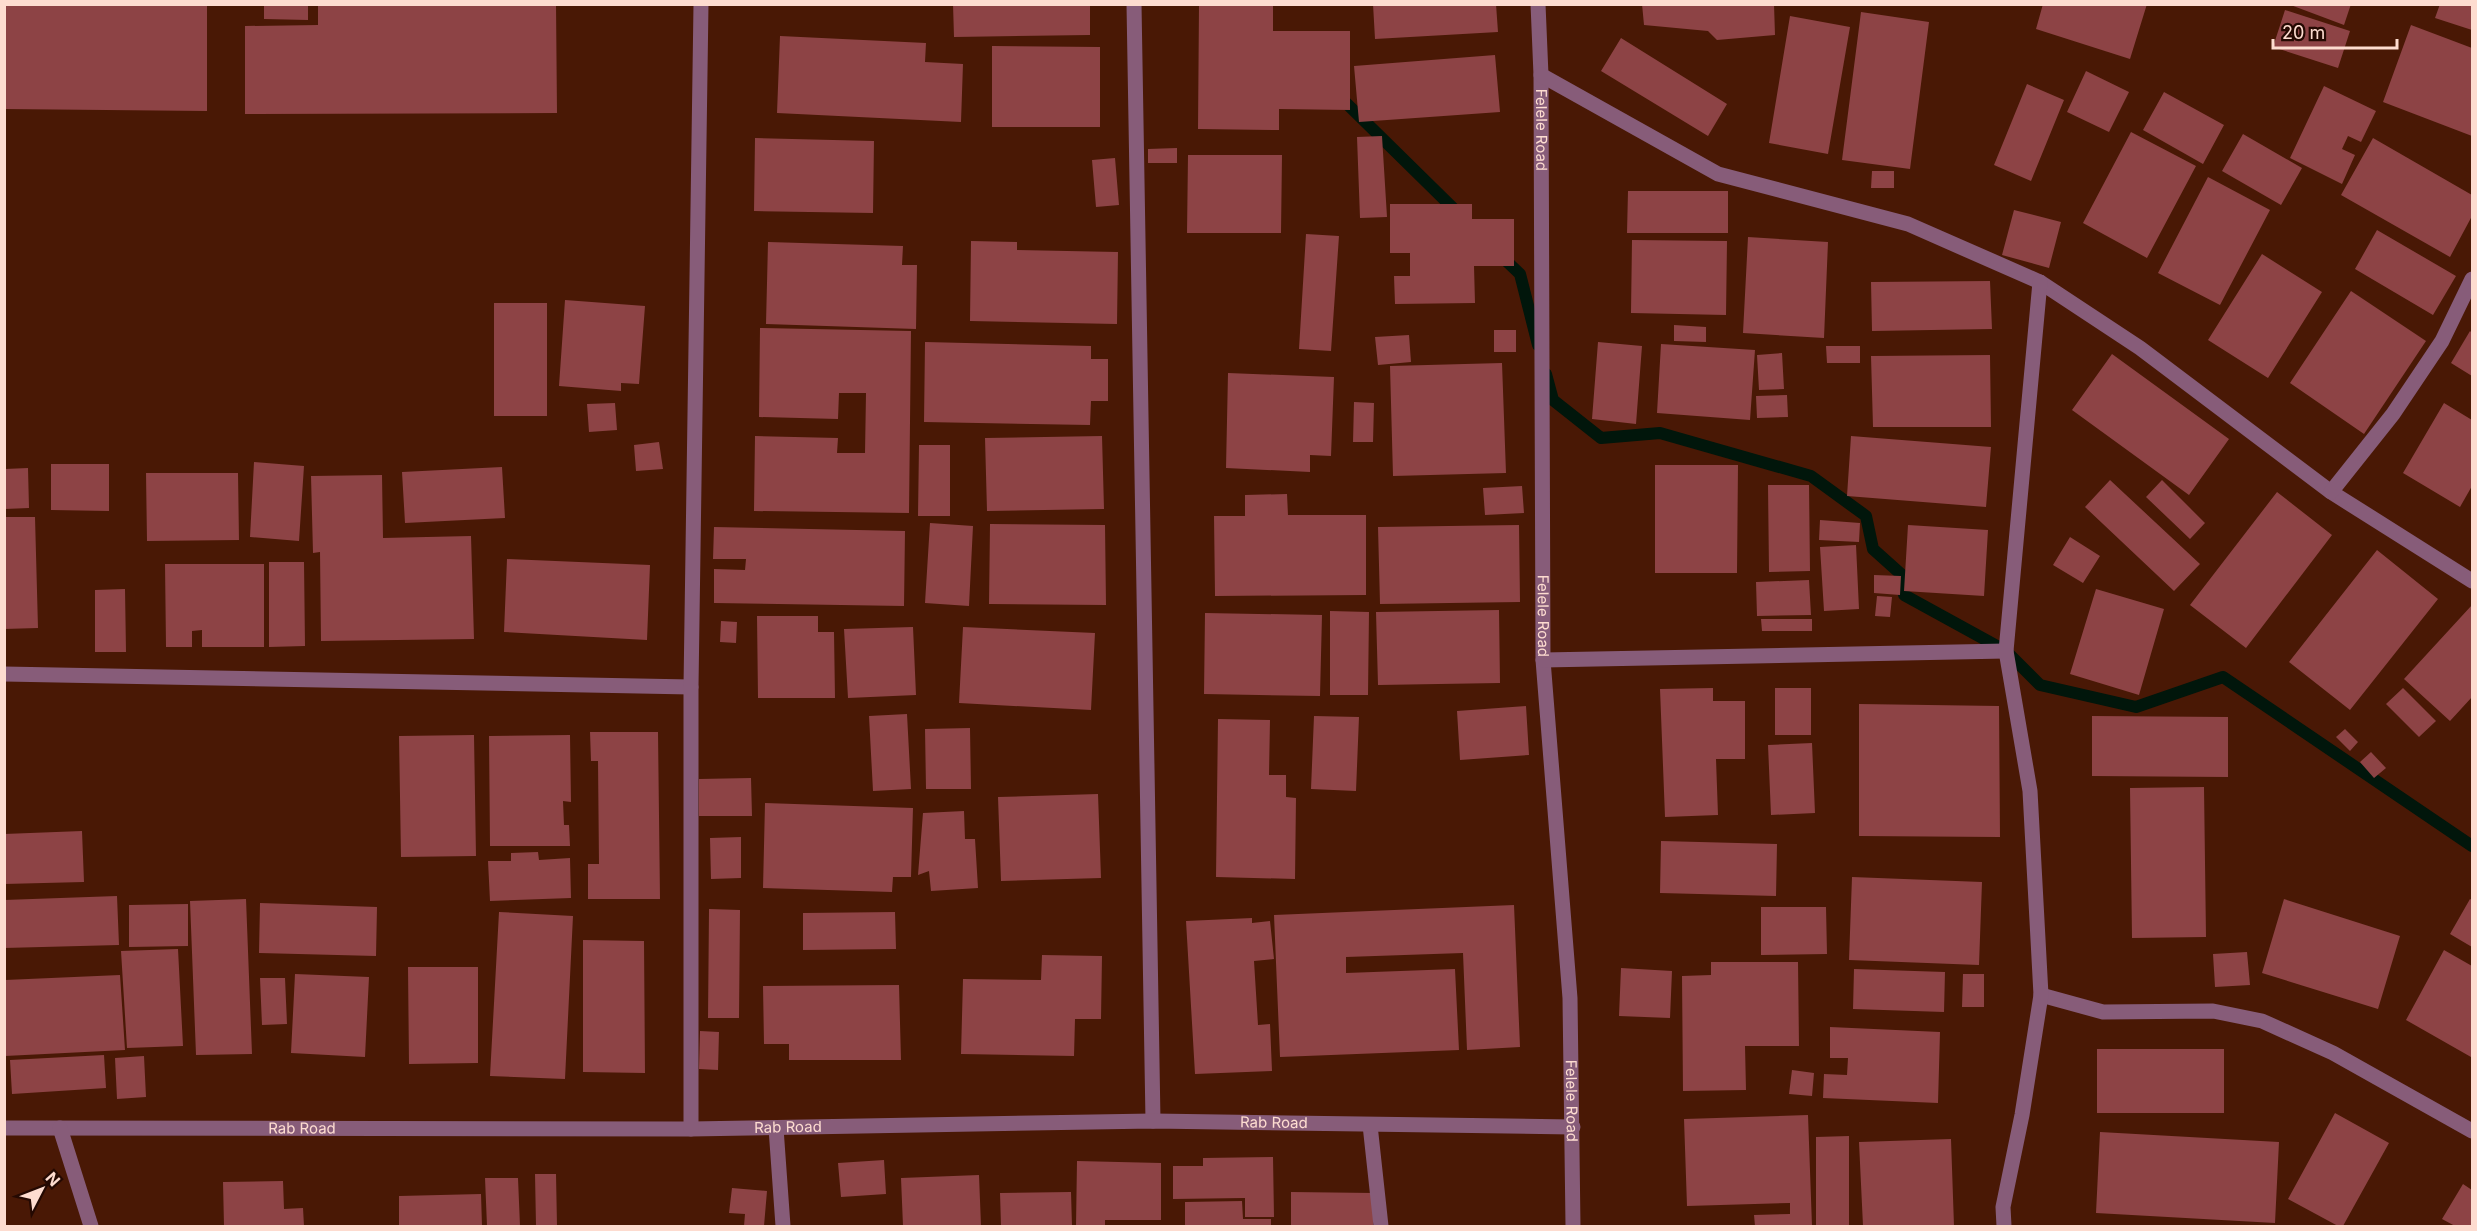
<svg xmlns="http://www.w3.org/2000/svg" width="2477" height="1231" font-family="Inter,sans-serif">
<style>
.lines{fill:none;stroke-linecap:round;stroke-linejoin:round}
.stream{stroke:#01160b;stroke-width:12}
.building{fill:#8d4345}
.minor{stroke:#875c79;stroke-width:15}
.labels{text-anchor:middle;stroke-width:6;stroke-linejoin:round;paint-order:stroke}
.street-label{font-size:15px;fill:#fddcd0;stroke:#240902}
</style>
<rect width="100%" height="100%" fill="#491805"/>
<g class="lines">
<path class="stream" d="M1339,96l120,118
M1501,256l19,18 18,71
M1546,374l7,26 48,38 59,-5 151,43 55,40 7,33 29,26 2,20 102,56 34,34 96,22 87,-30 249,169"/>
</g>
<path class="building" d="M4,4h203v107l-203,-2z
M264,4h44v16l-44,-1z
M318,4h238l1,109 -312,1v-88l73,-1z
M953,4h137v31l-136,2z
M1199,4h74v27h77v79l-71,-1v21l-81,-1z
M1373,4h123l2,28 -123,7z
M1642,4h132l1,31 -58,5 -9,-9 -64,-6z
M2043,4h104l-17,55 -94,-30z
M2288,4h63l-7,21z
M2440,4h32v26l-37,-12z
M2285,10l65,21 -12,37 -65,-21z
M1861,12l68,10 -19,147 -68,-9z
M1790,16l60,11 -22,127 -59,-11z
M2411,25l61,23v88l-89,-34z
M780,36l146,7 -1,19 38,2 -2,58 -184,-9z
M1621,38l106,66 -19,32 -107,-65z
M992,46l108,1v80h-108z
M1495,55l5,57 -141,10 -5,-56z
M2086,71l43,21 -20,40 -42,-20z
M2027,84l37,16 -33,81 -37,-16z
M2324,86l52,25 -15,31 -13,-6 -6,13 13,6 -13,29 -52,-26z
M2164,92l60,33 -21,39 -60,-34z
M2131,132l65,34 -49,92 -64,-35z
M2243,134l59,34 -21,37 -59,-34z
M1382,136l5,81 -27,1 -3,-81z
M755,138l119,3 -1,72 -119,-2z
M2373,138l99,57v21l-22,41 -109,-62z
M1177,148v15h-29v-14z
M1188,155h94l-1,78h-94z
M1115,158l4,47 -23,2 -4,-47z
M1872,171h22v17h-23z
M2208,177l62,33 -50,95 -62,-32z
M1628,191h100v42h-101z
M1390,204h82v15h42v47h-40l1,37 -80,1 -1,-28h16v-23h-20z
M2014,210l47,12 -12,46 -47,-13z
M2377,230l79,46 -23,39 -78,-46z
M1306,234l33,2 -8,115 -32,-2z
M1748,237l80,5 -4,96 -81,-5z
M1632,240l95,1 -1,74 -95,-2z
M971,241l46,1v8l101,2 -1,72 -147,-3z
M768,242l135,4 -1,19h15l-1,64 -150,-5z
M2262,254l60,38 -54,86 -60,-38z
M1990,281l2,48 -120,2 -1,-49z
M2351,291l75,50 -62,93 -74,-51z
M565,300l80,6 -6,78 -18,-1v8l-62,-5z
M494,303h53v113h-53z
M1674,325l32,2v15l-32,-1z
M760,328l151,3 -2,182 -155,-2 1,-75 83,2 -1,15h28l1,-60h-27l-1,26 -79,-2z
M1494,330h22v22h-22z
M2470,331l2,2v43l-21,-13z
M1409,335l2,27 -33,3 -3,-28z
M925,342l166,4v13h17v42h-17l-1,24 -166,-3z
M1598,342l44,4 -6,78 -44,-5z
M1661,344l94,6 -5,70 -93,-7z
M1826,346h34v17h-33z
M1782,353l2,36 -25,1 -2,-35z
M2112,354l117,85 -40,56 -117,-85z
M1990,355l1,72h-118l-2,-71z
M1502,363l4,110 -113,3 -3,-110z
M1228,373l106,4 -3,79 -21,-1v17l-84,-4z
M1787,395l1,22 -31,1 -1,-22z
M1354,402l20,1 -1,39h-20z
M615,403l2,27 -28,2 -2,-28z
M2444,403l28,17v66l-12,21 -57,-34z
M1102,436l2,73 -117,2 -2,-73z
M1851,436l140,11 -5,60 -139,-11z
M659,442l4,27 -27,2 -2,-26z
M919,445h31v71h-32z
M254,462l50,4 -5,75 -49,-4z
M51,464h58v47l-58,-1z
M1655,465h83l-1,108h-82z
M502,467l3,51 -100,5 -3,-51z
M28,468l1,40 -24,1v-40z
M146,473h92l1,67 -92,1z
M382,475l1,63 88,-2 3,103 -153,2 -1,-89 -7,1 -2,-77z
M2110,480l90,84 -26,27 -89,-84z
M2162,480l43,43 -15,16 -44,-42z
M1768,485h41l1,86 -41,1z
M1522,486l2,27 -39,2 -2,-27z
M2277,492l55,43 -86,113 -56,-43z
M1287,494l1,21h78v80l-151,1 -1,-80h31v-21z
M4,517h31l3,111 -34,1z
M1820,520l40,3 -1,19 -40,-2z
M930,523l43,3 -4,80 -44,-3z
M990,524l115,1 1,80 -117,-1z
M1519,525l1,77 -140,2 -2,-77z
M1908,525l80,5 -4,66 -80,-5z
M714,527l191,4 -1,75 -190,-3v-34l31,1 1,-11h-33z
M2070,537l30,19 -17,27 -30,-18z
M1856,545l3,64 -35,2 -4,-64z
M2377,550l61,49 -88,111 -61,-48z
M507,559l143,6 -3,75 -143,-8z
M269,562h35l1,84 -36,1z
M165,564h99v83h-62v-17l-10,1v16h-26z
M1874,575l27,1 -1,19 -26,-2z
M1809,580l2,35 -54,1 -1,-34z
M125,589l1,63h-31v-62z
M2096,589l68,20 -25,86 -69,-21z
M1877,596l15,1 -2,20 -15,-1z
M2472,605v92l-22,24 -46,-42z
M1499,610l1,73 -122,2 -2,-73z
M1330,611l39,1 -1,83h-38z
M1205,613l117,2 -2,81 -116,-2z
M757,616h61v16h16l1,66h-77z
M1761,619h51v12h-50z
M721,621l16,1 -1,21 -16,-1z
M913,627l3,68 -68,3 -4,-69z
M963,627l132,6 -4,77 -132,-7z
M1713,688v13h32v58h-29l2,56 -53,2 -5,-128z
M1775,688h36v47h-36z
M2403,688l33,33 -17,16 -33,-33z
M1859,704l140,2 1,131 -141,-1z
M1526,706l3,49 -69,5 -3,-49z
M907,714l4,75 -38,2 -4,-75z
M1314,716l45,1 -3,74 -45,-2z
M2092,716l136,1v60l-136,-1z
M1218,719l52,1 -1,55h17v22l10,1 -1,81 -79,-2z
M970,728l1,61h-45l-1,-60z
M2345,729l13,13 -8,9 -14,-14z
M590,732h68l2,167h-72v-35h11l-1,-103h-7z
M474,735l2,121 -75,1 -2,-121z
M570,735l1,67 -8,-1 1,24h5l1,21h-80l-1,-110z
M1812,743l3,70 -44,2 -3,-70z
M2371,752l15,16 -12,10 -14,-16z
M751,778l1,38h-53v-37z
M2204,787l2,150 -74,1 -2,-150z
M1098,794l3,84 -100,3 -3,-84z
M765,803l148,5 -2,69h-18l-1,15 -129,-4z
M964,811l1,28h10l3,49 -47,3 -2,-20 -11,4 5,-62z
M82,831l2,51 -80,2v-50z
M741,837v41l-30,1 -1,-41z
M1661,841l116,3 -1,52 -116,-3z
M538,852l1,8 31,-2 1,40 -81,3 -2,-40h23v-8z
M1852,877l130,5 -3,83 -130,-5z
M117,896l2,49 -115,3v-48z
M246,899l6,155 -56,1 -6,-154z
M2284,899l116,37 -22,73 -116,-36z
M2470,899l2,1v47l-22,-13z
M260,903l117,4 -1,49 -117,-3z
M188,904v42l-59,1v-42z
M1514,905l6,142 -53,3 -4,-97 -117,4v16l109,-4 4,81 -179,7 -6,-142z
M1761,907h65l1,47 -66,1z
M709,909l31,1 -1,108h-31z
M499,912l74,4 -8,163 -75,-3z
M895,912l1,37 -93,1v-37z
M1252,918v5l18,-2 4,38 -20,2 4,64 12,-1 2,47 -77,3 -9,-153z
M583,940l61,1 1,132 -62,-1z
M178,949l5,97 -56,2 -6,-97z
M2444,950l28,16 -1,91 -65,-37z
M2247,952l3,33 -35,2 -2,-33z
M1042,955l60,1 -1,63h-26l-1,37 -113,-2 2,-75 78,1z
M1711,962h87l1,84h-54l1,44 -63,1 -1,-115 29,-1z
M408,967h70v96l-69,1z
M1621,968l51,3 -2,47 -51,-2z
M1854,969l91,3 -1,40 -91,-3z
M295,974l74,3 -4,80 -74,-4z
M1963,974h21v33h-22z
M120,975l5,75 -120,6v-76z
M260,978h25l2,46 -25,1z
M899,985l2,75h-112v-16h-25l-1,-58z
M1830,1027l110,5 -2,71 -115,-5 1,-24 23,1 1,-17h-18z
M700,1031l19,1 -1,38 -19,-1z
M2097,1049h127v64h-127z
M104,1055l2,33 -94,6 -2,-34z
M144,1056l2,41 -29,2 -2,-41z
M1792,1070l22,3 -2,23 -23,-2z
M2335,1113l54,30 -46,83h-5l-50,-27z
M1808,1115l4,111h-57l-1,-11 36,-1v-11l-103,3 -3,-87z
M2100,1132l179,10 -4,81 -179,-10z
M1849,1136v90h-33v-89z
M1951,1139l3,87h-91l-4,-84z
M1273,1157l1,60h-29v-19l-72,1v-33h30v-8z
M884,1160l2,34 -45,3 -3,-34z
M1077,1161l84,2v57h-56v6h-29z
M535,1174h21l1,52h-21z
M979,1175l2,51h-78l-2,-48z
M485,1178h33l2,48h-33z
M283,1181l1,28 19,-1 1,18h-80l-1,-44z
M2463,1184l9,6v36h-17l-13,-7z
M732,1188l35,3 -3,35h-20l1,-12 -16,-1z
M1071,1192l1,34h-71l-1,-33z
M1291,1192l83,1 -1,33h-82z
M481,1194l1,32h-83v-30z
M1242,1201l1,18h28v7h-86v-24z"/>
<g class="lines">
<g class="minor">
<path d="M1134,4l19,1117"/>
<path id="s1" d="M1538,4l3,71 2,585 27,338 3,228"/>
<path d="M1541,75l177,99 190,50 132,58 100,66 191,144 141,89"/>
<path d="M2331,492l62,-78 49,-73 30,-62"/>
<path d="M1543,660l463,-9"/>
<path d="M4,674l687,13"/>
<path d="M2041,995l62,17 110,-1 49,10 71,32 139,78"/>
<path d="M1370,1125l11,101"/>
<path id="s2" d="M4,1128l687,1 462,-8 420,6"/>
<path d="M60,1128l31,98"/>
<path d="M776,1128l7,98"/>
<path d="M691,1129v-442l10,-683"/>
<path d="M2004,1226l-1,-19 19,-92 19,-120 -11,-204 -24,-140 34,-369"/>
</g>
</g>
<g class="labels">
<g class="street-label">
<text dy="5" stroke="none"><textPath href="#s1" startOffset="126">Felele Road</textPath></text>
<text dy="5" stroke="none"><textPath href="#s1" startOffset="612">Felele Road</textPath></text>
<text dy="5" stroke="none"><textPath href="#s1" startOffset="1098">Felele Road</textPath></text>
<text dy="5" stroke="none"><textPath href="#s2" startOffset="1270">Rab Road</textPath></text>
<text dy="5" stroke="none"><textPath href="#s2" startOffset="784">Rab Road</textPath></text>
<text dy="5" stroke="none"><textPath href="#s2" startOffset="298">Rab Road</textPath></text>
</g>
</g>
<rect width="2477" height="1231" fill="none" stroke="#fddcd0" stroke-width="12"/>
<g transform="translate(42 1189) rotate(48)" stroke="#240902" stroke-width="4.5" paint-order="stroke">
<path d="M0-4.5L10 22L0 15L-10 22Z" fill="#fddcd0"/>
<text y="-9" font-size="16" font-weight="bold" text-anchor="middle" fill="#fddcd0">N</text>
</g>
<path d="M2273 39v9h124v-9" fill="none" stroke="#fddcd0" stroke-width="3"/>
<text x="2282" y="39" font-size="18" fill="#fddcd0" stroke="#240902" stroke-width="4.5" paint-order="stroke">20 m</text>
</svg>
